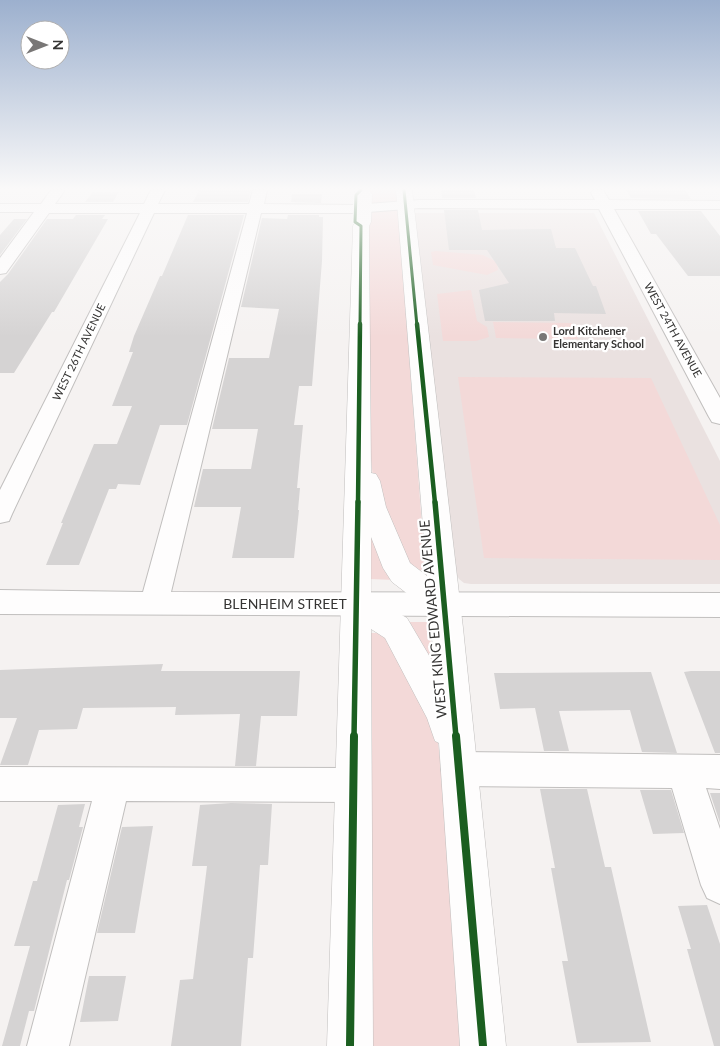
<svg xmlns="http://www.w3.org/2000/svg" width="720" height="1046" font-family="Lato,sans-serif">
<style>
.built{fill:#eae1e0}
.green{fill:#f3d9d8}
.building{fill:#d5d3d3}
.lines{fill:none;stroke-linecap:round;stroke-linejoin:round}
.minor-casing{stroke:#c1bfbe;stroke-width:2}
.major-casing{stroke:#c1bfbe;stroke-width:1}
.minor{fill:#fefdfd;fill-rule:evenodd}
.major{fill:#fefdfd;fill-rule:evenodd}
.cycleway-far3-casing{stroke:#fff;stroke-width:5}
.cycleway-far2-casing{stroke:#fff;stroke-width:7}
.cycleway-far1-casing{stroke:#fff;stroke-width:9}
.cycleway-casing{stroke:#fff;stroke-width:11}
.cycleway-far3{stroke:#1b5e20;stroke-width:3}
.cycleway-far2{stroke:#1b5e20;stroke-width:4.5}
.cycleway-far1{stroke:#1b5e20;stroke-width:5.5}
.cycleway{stroke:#1b5e20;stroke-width:8}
.poi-dot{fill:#797776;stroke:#fff;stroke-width:2}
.labels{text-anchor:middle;stroke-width:4.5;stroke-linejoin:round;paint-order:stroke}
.far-street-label{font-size:11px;fill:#363534;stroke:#fff}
.far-poi-label{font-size:11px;font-weight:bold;fill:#363534;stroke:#fff;text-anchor:start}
.street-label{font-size:14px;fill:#363534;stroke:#fff}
</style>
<rect width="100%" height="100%" fill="#f5f2f1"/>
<path class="built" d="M415,213h179l126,248v123h-249l-7,-1 -5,-4 -3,-5z"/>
<path class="green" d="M368,190h29v11l-29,3z
M398,209l27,357 -2,4h-14l-34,-73 -6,-57v-225l3,-4z
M436,251l47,4 14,7 1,8 -11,5 -54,-10 -2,-13z
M471,290l6,31 10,6 2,10 -13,4h-33l-6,-47z
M493,322l79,1 6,16 -82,-1z
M458,377l193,1 69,147v35l-236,-2z
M371,524l24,56 -26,-1z
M401,622h28l4,53z
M367,633h23l45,89 7,50 20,274h-93z"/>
<path class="building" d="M199,190h52l-3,12h-55z
M441,190h33l2,8h-34z
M626,190h59l6,9 -60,-1z
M93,192h26l-6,10h-28z
M292,194h30l-1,9 -30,-1z
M444,210h34l4,20 69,-1 5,19h19l18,38h3l10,28 -52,-1 1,8h-70l-6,-31 30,-7 -22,-33h-38z
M638,211h63l19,25v40h-32l-32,-42h-5z
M76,215h29l-3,4h6l-54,93h-2l-38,61h-14v-91l8,-8 39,-55h26z
M188,215h56l-57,210h-27l-20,60 -22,-1 -2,5h-7l-30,76h-33l17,-42h-2l33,-79h23l15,-38h-20l21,-54h-4l5,-16 26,-60h2z
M288,215h31v2h4l-1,44 -10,125h-13l-5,39h9l-6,63h3l-2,22h1l-5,48h-62l9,-51h-47l9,-38h48l7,-40h-46l17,-71h40l10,-49 -38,-2 21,-89 25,1z
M14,219h13l-27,36v-20z
M163,664l-2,7h139l-3,45h-36l-5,50h-21l5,-52 -65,1 1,-8 -93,1 -6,21 -38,1 -11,35h-28l17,-47h-17v-48z
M691,671h29v82h-5l-31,-81z
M651,672l26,81 -35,-1 -12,-42 -71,1 10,40h-25l-9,-43 -35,1 -6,-36z
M540,789h47l18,78h6l40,175 -74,1 -15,-82h6l-17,-93h4z
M640,790h31l13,43 -31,1z
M710,793h10v30z
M231,803l41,1 -4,61h-8l-7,93h-5l-7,88h-70l9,-66 13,-1 14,-113h-15l8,-61z
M85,804l-6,23h4l-14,53h-2l-33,131h-5l-9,35h-18l28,-100h-16l19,-65h4l21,-76z
M153,826l-18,107h-38l25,-106z
M707,905l13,39v102h-6l-27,-97h4l-13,-43z
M89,976h37l-8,45 -38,1z"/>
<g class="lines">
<g class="minor-casing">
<path id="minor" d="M51,190h14l-10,14h89l7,-14h14l-7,14h91l4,-14h14l-3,14 91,1 64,-5h176l-4,-7 2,-3h10l6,10 111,1v8h-106l106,189v26l-8,-2 -3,-5 -110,-208 -180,-1 -64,5h-94l-90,379 549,1v24l-720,-3v-24l143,2 104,-379h-93l-142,301 -3,7 -9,2v-33l140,-277h-91l-43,60 -6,1v-16l34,-46h-34v-8h41z
M458,752l262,3v34l-14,-1 14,41v75l-13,-6 -6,-13 -29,-97 -214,-2 -12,-5 -5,-12 5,-12z
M0,767l352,1 12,5 5,12 -5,12 -12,5 -226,-1 -57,245h-42l65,-245h-92z"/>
</g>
<g class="major-casing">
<path id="major" d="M354,190h15l3,4 -1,28 -2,4 2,247 5,1 4,7 6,26 24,56 17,13 -31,-386h16l51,438 43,418h-46l-21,-303 -4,-2 -8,-23 -42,-80 -14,-9 2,417h-46l26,-820 2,-4 1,-28zM371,537l12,31 9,14 38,29 4,53 -27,-46 -36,-20z"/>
</g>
<use href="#minor" class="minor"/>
<use href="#major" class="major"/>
<g class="cycleway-far3-casing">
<path id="cycleway-far3" d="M404,190l13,136
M360,326l1,-100 -6,-4 1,-27 5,-5"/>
</g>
<g class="cycleway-far2-casing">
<path id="cycleway-far2" d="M417,324l18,179
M358,503l2,-179"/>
</g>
<g class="cycleway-far1-casing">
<path id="cycleway-far1" d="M435,502l21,235
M354,737l4,-235"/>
</g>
<g class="cycleway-casing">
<path id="cycleway" d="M456,736l27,310
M350,1046l4,-310"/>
</g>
<use href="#cycleway-far3" class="cycleway-far3"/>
<use href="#cycleway-far2" class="cycleway-far2"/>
<use href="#cycleway-far1" class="cycleway-far1"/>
<use href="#cycleway" class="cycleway"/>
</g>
<linearGradient id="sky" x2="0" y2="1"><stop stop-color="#9cb0ce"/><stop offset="0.56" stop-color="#faf9f9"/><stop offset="1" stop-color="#faf9f9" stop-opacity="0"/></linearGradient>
<rect width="720" height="337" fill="url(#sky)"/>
<circle class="poi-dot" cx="543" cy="337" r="5"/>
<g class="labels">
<g class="far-street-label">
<text transform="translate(673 330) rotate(61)" y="4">WEST 24TH AVENUE</text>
<text transform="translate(79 352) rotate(-64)" y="4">WEST 26TH AVENUE</text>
</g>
<g class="far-poi-label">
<text x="553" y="335">Lord Kitchener<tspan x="553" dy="13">Elementary School</tspan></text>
</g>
<g class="street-label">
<text x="285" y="609">BLENHEIM STREET</text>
<text transform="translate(433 619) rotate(-95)" y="5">WEST KING EDWARD AVENUE</text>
</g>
</g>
<g transform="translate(45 45) rotate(90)"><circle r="24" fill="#ffffff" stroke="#afaeae"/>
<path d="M0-4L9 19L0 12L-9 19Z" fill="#797776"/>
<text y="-8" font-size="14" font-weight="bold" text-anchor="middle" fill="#363534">N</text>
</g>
</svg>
